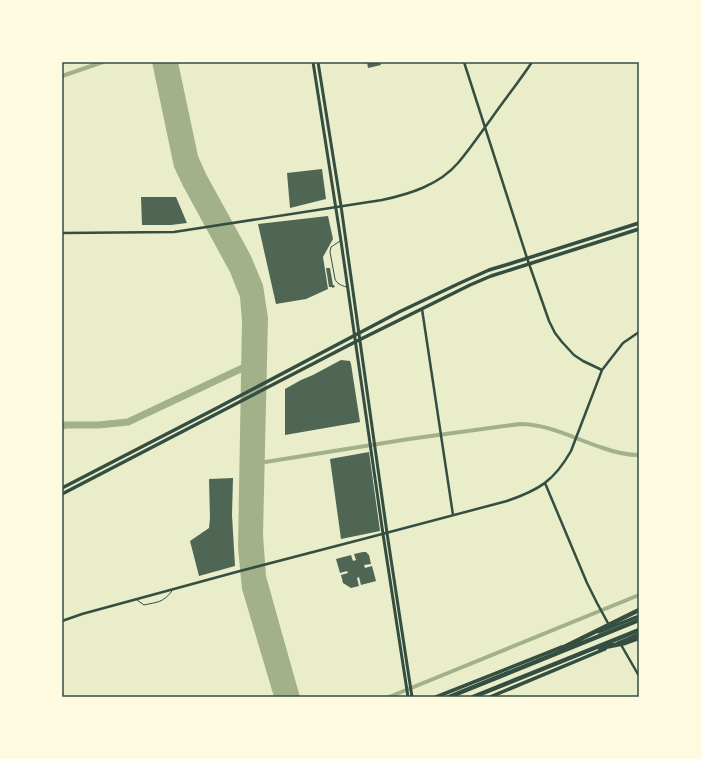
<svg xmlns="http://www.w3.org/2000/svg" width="701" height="759" font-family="'PT Serif',serif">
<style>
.water{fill:#a3b18a}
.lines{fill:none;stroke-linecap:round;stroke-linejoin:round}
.canal{stroke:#a3b18a;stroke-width:4}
.river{stroke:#a3b18a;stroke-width:7}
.building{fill:#4f6655}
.service{stroke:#344e41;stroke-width:1}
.minor{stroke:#344e41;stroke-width:2.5}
.tertiary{stroke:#344e41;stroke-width:3}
.secondary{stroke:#344e41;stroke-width:3.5}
.primary{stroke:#344e41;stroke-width:3.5}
.motorway{stroke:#344e41;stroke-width:4.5}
.neatline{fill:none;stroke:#344e41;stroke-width:1.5}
</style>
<rect width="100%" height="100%" fill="#e9edc9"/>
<path class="water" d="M152,62h26l20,94 8,18 44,80 13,31 5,33 -5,217 3,41 21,75 13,46h-26l-32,-108 -4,-41 4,-227 -2,-24 -10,-25 -47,-86 -9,-19z"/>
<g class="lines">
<path class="canal" d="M62,76l41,-14
M259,463l150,-24 111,-15c29,0 55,15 83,24 11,4 24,7 36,7
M389,697l250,-102"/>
<path class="river" d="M62,426l4,-1h32l30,-3 121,-57"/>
</g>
<path class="building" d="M367,62h13l1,3 -13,3z
M322,169l4,30 -36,9 -3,-35z
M141,197h35l11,26 -16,2h-29z
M328,216l5,23 -10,18 5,32 -22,10 -30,5 -18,-80z
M326,268h4l3,17h1l1,2 -3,1v-1h-3z
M341,360l9,1 1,3 9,58 -75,13v-46l16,-9 12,-5z
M369,452l11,79 -39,8 -11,-80z
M233,478l-1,37 3,51 -36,10 -9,-35 19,-13 1,-10 -1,-39z
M363,552h3l3,3 2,9 -7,1 1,3 7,-2 4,15 -15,4 -2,-8 -2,1 2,8 -8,2 -8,-5 -2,-8 7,-2 -1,-2 -7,2 -4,-14 15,-4 2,6 3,-1 -2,-6z"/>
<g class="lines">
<path class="service" d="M340,241l-9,6 -1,5 5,27c2,5 6,6 11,8
M137,600l7,5c13,-3 19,-2 28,-14"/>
<path class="minor" d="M464,62l63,196 22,63 6,12 7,9 12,13 9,6 19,9
M62,233l112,-1 208,-32c28,-6 57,-15 76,-37 12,-14 22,-29 33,-44 13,-19 28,-37 41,-57
M422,309l31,206
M545,483l42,100 10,20 12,22
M62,621l20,-7 158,-43 127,-33 140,-37c32,-11 47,-20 64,-50l31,-81 21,-27 16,-11
M620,643l19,33"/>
<path class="tertiary" d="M313,62l28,179 42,293 25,163
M318,62l23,144 46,327 25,164"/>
<path class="secondary" d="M599,632l40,-16
M618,643l21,-9
M436,697l126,-50
M490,697l115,-48"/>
<path class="primary" d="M62,488l153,-79 184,-97 61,-29 29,-13 20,-6 130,-41
M62,494l293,-152 115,-57 21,-9 148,-47"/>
<path class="motorway" d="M600,648l25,-5 14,-5
M560,649l79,-39
M449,697l190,-77
M473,697l166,-67"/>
</g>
<rect width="701" height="759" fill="none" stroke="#fefae0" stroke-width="126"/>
<rect x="63" y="63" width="575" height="633" class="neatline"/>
</svg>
